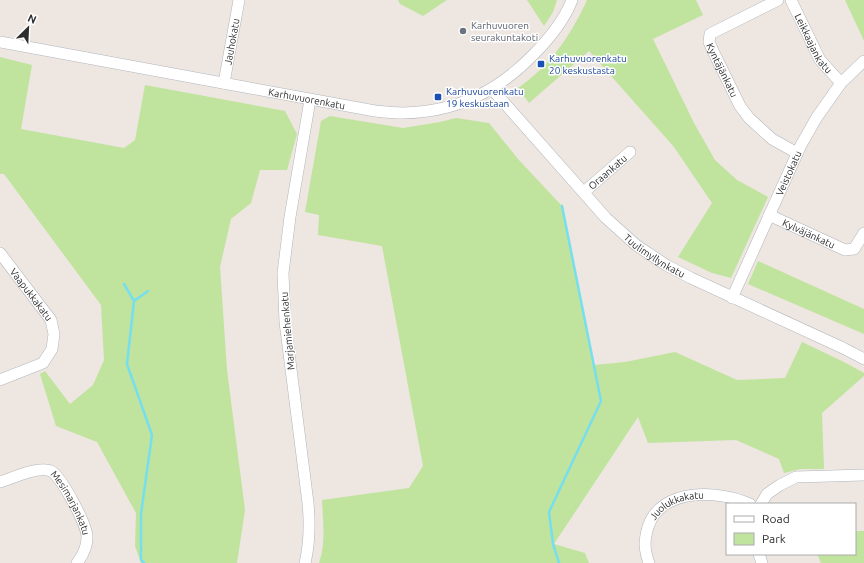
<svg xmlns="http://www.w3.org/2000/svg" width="864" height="563" font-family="Ubuntu,sans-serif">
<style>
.green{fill:#c0e39e}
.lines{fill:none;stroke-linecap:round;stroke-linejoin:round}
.stream{stroke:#76dfed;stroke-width:2.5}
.minor-casing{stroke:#b0b5bd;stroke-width:12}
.minor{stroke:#fff;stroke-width:11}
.worship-dot{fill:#6b7280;stroke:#fff;stroke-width:1.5}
.transit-dot{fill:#1a4fb4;stroke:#fff;stroke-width:1.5}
.labels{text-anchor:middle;stroke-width:3;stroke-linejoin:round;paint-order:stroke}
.worship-label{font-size:10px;fill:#5b616d;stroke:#fff;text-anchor:start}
.street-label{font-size:10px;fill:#2d2d2d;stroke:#fff}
.transit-label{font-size:10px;fill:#164399;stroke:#fff;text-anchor:start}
</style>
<rect width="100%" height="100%" fill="#eee6e0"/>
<path class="green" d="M398,0h49l-24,16 -23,-12z
M527,0h30l-4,12 -9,14z
M587,0h109l7,15 -50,24 41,84 21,37 22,20 31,17 -37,81 -19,-5 -34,-16 34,-54 -38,-56 -85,-96 -60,52 -11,-15c32,-22 53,-53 69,-88z
M845,0h19v41z
M0,57l32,8 -11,64 103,19 11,-8 10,-55 140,26 12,23 -10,36h-27l-9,33 -20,16 -11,48 7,103 18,140 -8,53h-96l-6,-17 1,-33 -39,-71 -41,-16 -16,-52 5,-3 25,33 23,-19 11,-25 -3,-55 -97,-131h-4z
M330,116l73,12 37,-6 16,-4 33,5 29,36 44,47 32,159 31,-3 50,-10 62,28 48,-2 17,-36 42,20 20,11v3l-42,37 2,56h-23l-17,4 -5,-14 -43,-19 -88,3 -10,-26 -84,127 31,9 4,10h-270c7,-20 4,-42 3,-63l87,-12 14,-22 -41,-220 -64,-11 1,-20 -14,-3 16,-91z
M758,261l106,48v25l-116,-50z
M855,531h9v32h-43l-4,-9h38z"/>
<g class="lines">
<path class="stream" d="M124,284l10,17 -7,63 25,71 -11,79v46l3,3
M134,301l14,-10
M559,563l-6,-19 -4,-32 52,-111 -39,-195"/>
<g class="minor-casing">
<g id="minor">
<path id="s1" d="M778,0l-68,34 -1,8 5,11 26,53 9,12 23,21 25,14"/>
<path id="s2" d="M791,0l29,60 21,23"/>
<path id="s3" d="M0,42l375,69c9,1 19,2 28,2 53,-1 94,-21 130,-58 16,-16 31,-34 39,-55"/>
<path id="s4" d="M224,83l15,-83"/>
<path id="s5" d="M492,89l114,129 30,27 30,20 25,13 152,70 21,11"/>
<path id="s6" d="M584,192l46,-40"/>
<path id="s7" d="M769,215l76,35 9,-1 10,-16"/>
<path id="s8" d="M0,253l51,67 3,14 -2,15 -9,14 -43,17"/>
<path id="s9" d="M732,298l69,-153 16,-28 24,-34 23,-22"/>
<path id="s10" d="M0,482c13,-4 37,-16 51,-11 10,5 37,55 36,67 0,10 -4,17 -10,25"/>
<path d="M761,504l6,-10 13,-9 16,-8 68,-2"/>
<path d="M759,554l3,9"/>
<path d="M305,563c5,-21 5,-39 3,-60l-23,-181 -2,-49 7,-56 20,-117"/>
<path id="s11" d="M649,563c-5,-14 -5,-22 -1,-36 13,-40 71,-37 102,-23"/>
</g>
</g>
<use href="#minor" class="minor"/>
</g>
<circle class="worship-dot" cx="463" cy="31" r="4"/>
<g class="transit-dot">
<rect x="537" y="60" width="8" height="8" rx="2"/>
<rect x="434" y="93" width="8" height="8" rx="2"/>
</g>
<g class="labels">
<g class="worship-label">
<text x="471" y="29">Karhuvuoren<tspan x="471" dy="12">seurakuntakoti</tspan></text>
</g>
<g class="street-label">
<text dy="4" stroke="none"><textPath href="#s4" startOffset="42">Jauhokatu</textPath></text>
<text dy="4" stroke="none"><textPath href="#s2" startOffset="49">Leikkaajankatu</textPath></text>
<text dy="4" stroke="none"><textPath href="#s1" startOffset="115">Kyntäjänkatu</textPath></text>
<text dy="4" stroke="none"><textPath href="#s3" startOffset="312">Karhuvuorenkatu</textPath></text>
<text dy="4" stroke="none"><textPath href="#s6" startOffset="31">Oraankatu</textPath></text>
<text dy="4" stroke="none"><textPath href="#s9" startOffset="137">Veistokatu</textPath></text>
<text dy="4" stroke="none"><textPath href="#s7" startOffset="44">Kylväjänkatu</textPath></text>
<text dy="4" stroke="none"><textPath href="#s5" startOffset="234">Tuulimyllynkatu</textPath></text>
<text dy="4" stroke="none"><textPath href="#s8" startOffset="52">Vaapukkakatu</textPath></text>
<text transform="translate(287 331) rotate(-95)" y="4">Marjamiehenkatu</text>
<text dy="4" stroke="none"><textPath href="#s10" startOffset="91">Mesimarjankatu</textPath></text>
<text dy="4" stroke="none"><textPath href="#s11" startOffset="76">Juolukkakatu</textPath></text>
</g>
<g class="transit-label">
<text x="549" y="62">Karhuvuorenkatu<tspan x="549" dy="12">20 keskustasta</tspan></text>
<text x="446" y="95">Karhuvuorenkatu<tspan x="446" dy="12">19 keskustaan</tspan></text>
</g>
</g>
<rect x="726" y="503" width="130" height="52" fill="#ffffff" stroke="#ababab"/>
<rect x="734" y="516" width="20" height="6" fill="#ffffff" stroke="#ababab"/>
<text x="762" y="523" font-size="12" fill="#2d2d2d">Road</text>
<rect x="734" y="533" width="20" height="12" fill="#c0e39e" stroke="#ababab"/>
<text x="762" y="543" font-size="12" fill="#2d2d2d">Park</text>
<g transform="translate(28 28) rotate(24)" stroke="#ffffff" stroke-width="3" paint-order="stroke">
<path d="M0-3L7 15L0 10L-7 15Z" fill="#2d2d2d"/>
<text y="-6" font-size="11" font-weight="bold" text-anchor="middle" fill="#2d2d2d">N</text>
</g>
</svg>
